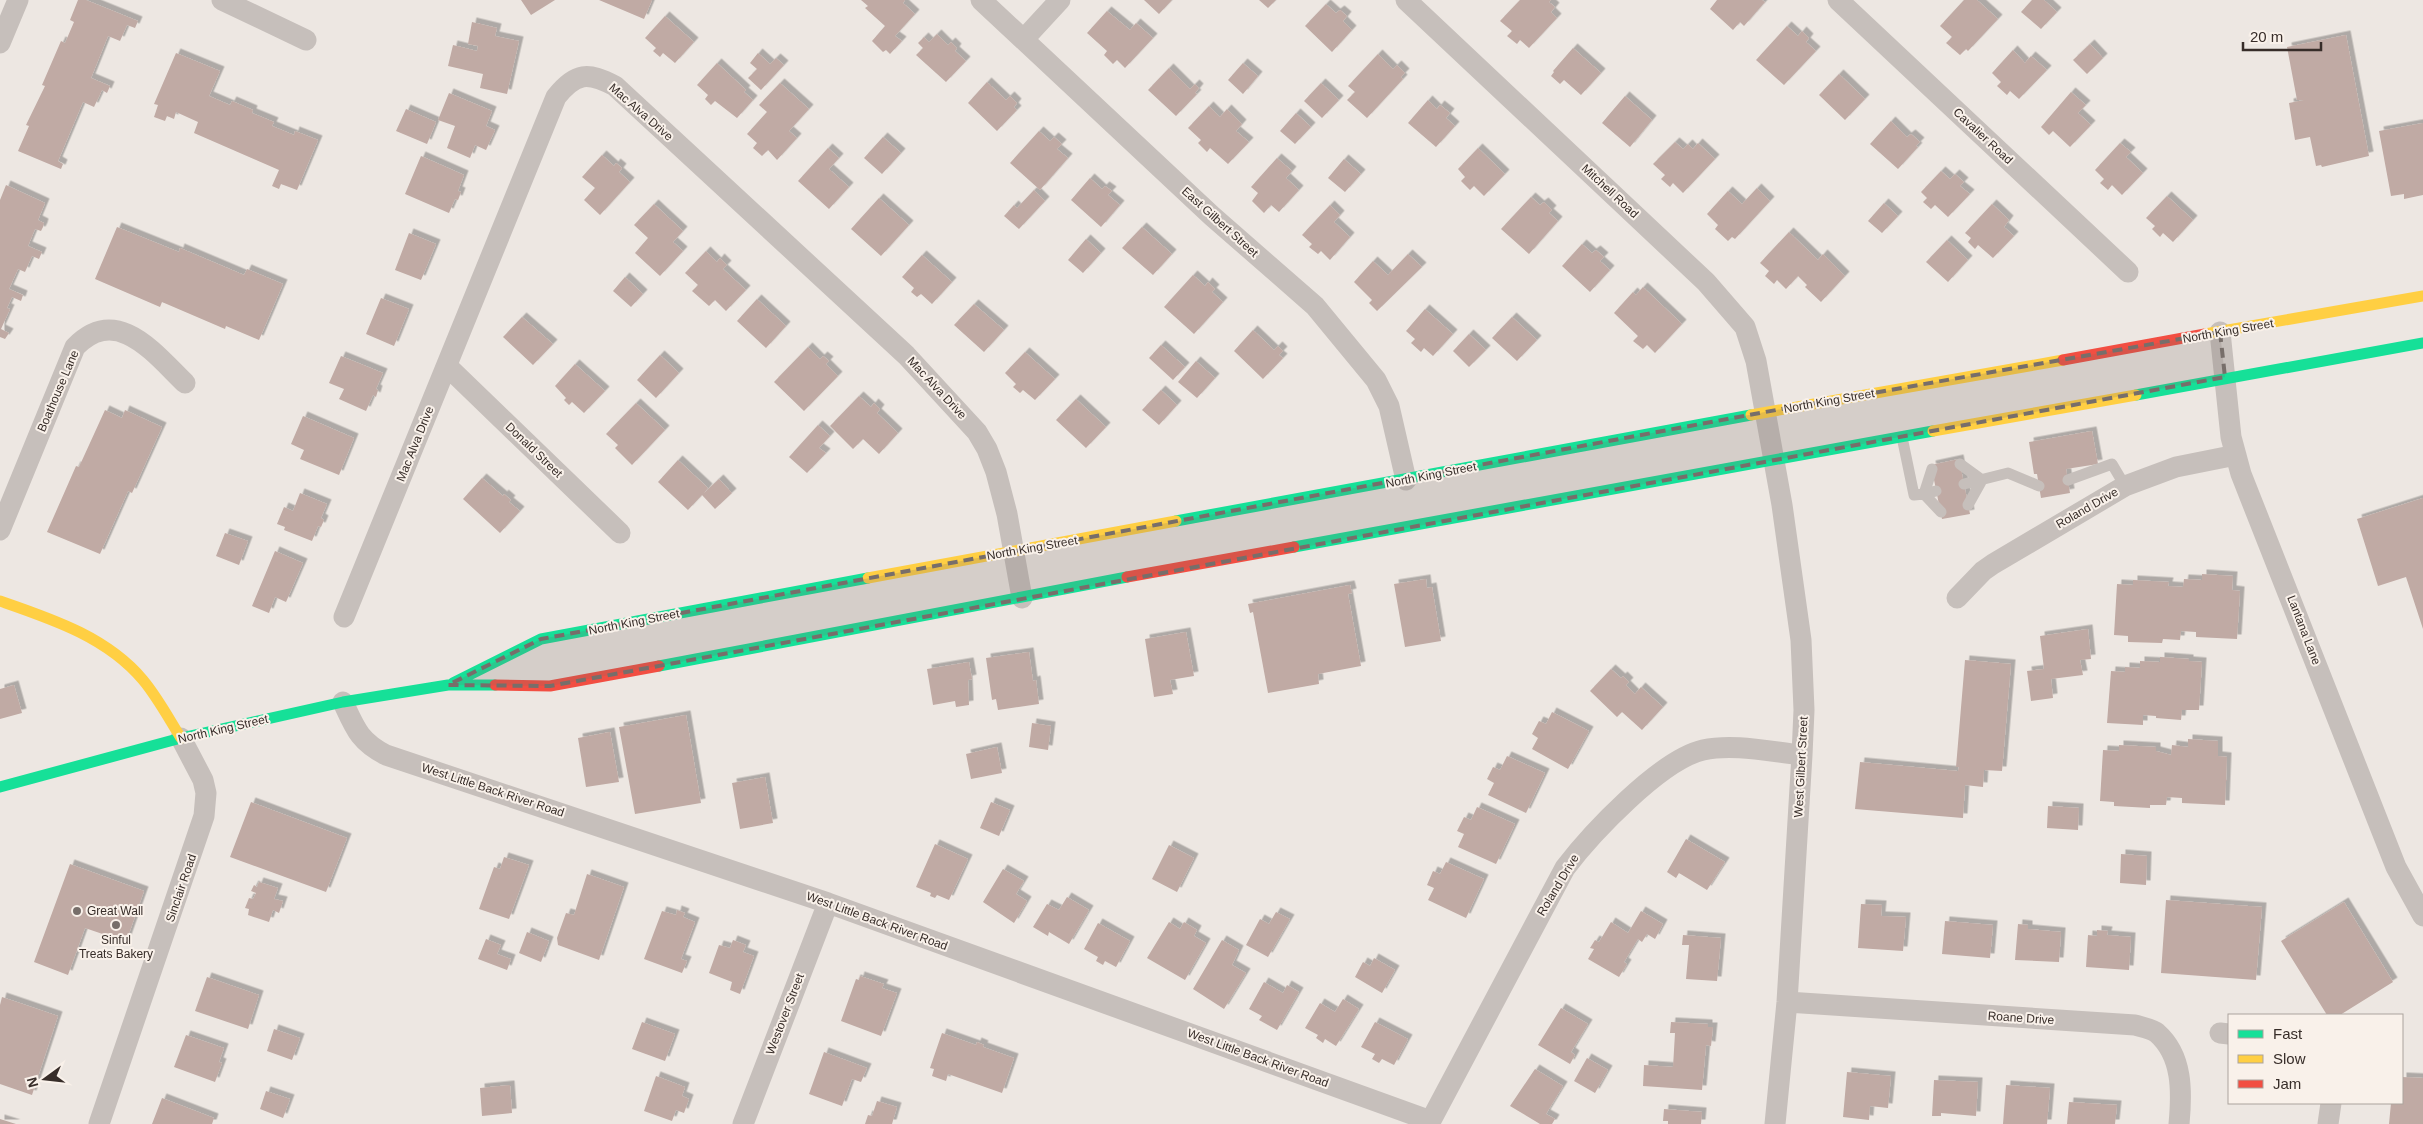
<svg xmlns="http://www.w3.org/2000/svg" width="2423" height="1124" font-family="Arial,sans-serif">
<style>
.building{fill:#c0aaa4;filter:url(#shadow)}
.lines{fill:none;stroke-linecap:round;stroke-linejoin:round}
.lane{stroke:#c6bfbb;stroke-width:11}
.street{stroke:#c6bfbb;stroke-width:21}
.fast{stroke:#16e098;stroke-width:11}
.slow{stroke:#ffcf43;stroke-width:11}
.jam{stroke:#f24e42;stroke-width:11}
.marked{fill:#776e6a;fill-opacity:0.2;stroke:#776e6a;stroke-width:4;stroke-dasharray:10 6;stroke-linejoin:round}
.poi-dot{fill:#776e6a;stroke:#f9f1ea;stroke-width:2}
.labels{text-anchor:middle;stroke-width:4;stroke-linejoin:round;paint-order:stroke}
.street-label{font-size:12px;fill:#372d29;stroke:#f9f1ea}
.poi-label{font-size:12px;fill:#372d29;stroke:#f9f1ea;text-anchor:start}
</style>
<defs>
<filter id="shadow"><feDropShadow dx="4.5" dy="-4.5" stdDeviation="0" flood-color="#0004"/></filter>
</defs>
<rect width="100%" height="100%" fill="#ede7e2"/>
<path class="building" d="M78,0h8l52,21 -3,7 -8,-3 -7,16 -12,-5 -17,42 19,8 -3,7 -5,-3 -8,17 -11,-5 -25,59 5,3 -2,5 -43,-18 11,-25 -3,-1 19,-39 -3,-1 19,-44 4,2 9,-21 -4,-2z
M521,0h34l-24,15z
M599,0h53l-8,19z
M861,0h44l-2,3 12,11 -20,22 7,5 -12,13 -4,-4 -3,2 -11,-11 13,-15 -20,-18 3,-2z
M1144,0h28l-13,14z
M1259,0h17l-8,8z
M1520,0h31l-2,2 6,5 -4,5 6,6 -28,30 -9,-8 -3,4 -10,-8 5,-5 -12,-10z
M1717,0h45l3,2 -21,24 -4,-4 -7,8 -23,-21z
M1964,0h13l21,19 -30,32 -2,-2 -6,6 -14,-12 6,-6 -12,-11z
M2032,0h12l13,12 -16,17 -20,-17z
M1326,4l10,9 4,-3 7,6 -4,5 9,9 -20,22 -27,-26z
M1107,11l23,19 6,-7 17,15 -28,30 -8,-8 -4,4 -9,-9 3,-4 -20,-18z
M665,16l29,26 -19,21 -12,-10 -3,4 -7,-6 3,-3 -11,-10z
M472,22l25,6 -2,8 24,5 -12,53 -27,-6 3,-14 -35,-8 5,-21 24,6 1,-5 -10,-2z
M1787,26l11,10 4,-5 7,7 -3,4 10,9 -32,34 -28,-25z
M937,34l11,11 3,-3 6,6 -2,3 11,10 -20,21 -30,-27 7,-7 -5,-5 6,-6 5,5z
M2346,35l23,121 -47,11 -1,-2 -5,1 -6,-29 -15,3 -6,-37 15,-3h-7l-10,-53z
M2090,44l13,14 -16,16 -14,-14z
M1573,48l28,25 -20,22 -17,-15 -4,4 -9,-8 3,-4 -1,-1z
M2013,50l12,13 6,-7 16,14 -28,29 -9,-8 -3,4 -10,-9 4,-4 -9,-9z
M176,53l44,18 -11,25 21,9 2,-4 21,9 -1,3 22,9 -2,4 22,9 1,-4 23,9 -21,50 -16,-6 -2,5 -7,-3 7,-16 -85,-37 4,-11 -22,-10 -2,7 -7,-3 -2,5 -11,-4 4,-12 -4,-1z
M758,53l12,11 6,-6 8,7 -23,25 -13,-12 9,-9 -7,-6z
M1378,54l15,15 4,-4 8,8 -4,4 2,2 -36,39 -20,-18 8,-8 -7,-6z
M717,63l29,27 -2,2 9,8 -16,18 -22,-17 -4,4 -6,-6 3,-4 -11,-10z
M1243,63l15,13 -15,18 -15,-14z
M1169,68l21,21 5,-5 4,4 -4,5 2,1 -21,22 -28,-26z
M1839,74l26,25 -20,21 -26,-25z
M987,82l19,18 4,-4 7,7 -3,4 3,3 -20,21 -29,-28z
M780,83l29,26 -20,22 8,7 -20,22 -9,-10 -6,6 -9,-8 4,-5 -10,-9 20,-22 -8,-7z
M1321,83l18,17 -17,18 -18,-17z
M2071,92l15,13 -8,8 13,12 -21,22 -17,-16 -4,4 -8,-8z
M449,93l43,18 -6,15 9,4 -9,20 -11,-5 -5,13 -23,-10 8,-22 -17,-6z
M1625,96l27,24 -22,27 -28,-24z
M1428,100l9,9 3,-4 10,8 -4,5 9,8 -19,21 -28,-24z
M1209,106l11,11 7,-8 15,15 -6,7 13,11 -21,22 -18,-16 -3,4 -9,-9 3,-3 -13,-12z
M406,109l30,13 -9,22 -31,-13z
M1296,113l15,14 -16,17 -15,-13z
M1891,121l16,16 4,-3 9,8 -4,4 2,1 -20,22 -28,-25z
M2423,123v72l-19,4v-5l-13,2 -12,-65z
M1039,131l11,10 4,-4 8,7 -5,5 11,9 -28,32 -30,-27z
M883,137l18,16 -19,21 -18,-16z
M1675,142l8,7 5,-5 5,5 5,-6 17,16 -32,34 -10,-10 -3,4 -9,-8 4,-4 -12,-11z
M2120,143l11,9 -5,5 17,16 -21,22 -10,-10 -4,5 -8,-7 4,-4 -9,-9z
M828,148l11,10 -10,11 20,18 -20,22 -31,-28z
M1478,148l27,26 -21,22 -10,-10 -4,4 -9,-9 4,-4 -7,-8z
M602,155l12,11 2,-3 6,5 -3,4 11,10 -30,33 -16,-15 11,-12 -13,-11z
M421,156l43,19 -6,16 3,1 -3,8 -3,-1 -6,14 -44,-19z
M1277,158l15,13 -6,7 13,12 -20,22 -8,-7 -7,8 -12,-12 6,-8 -7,-6z
M1344,159l17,15 -16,18 -17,-14z
M1941,171l9,8 5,-5 9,8 -4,4 10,8 -22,23 -13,-12 -4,4 -8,-7 4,-4 -6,-6z
M1090,178l12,11 3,-3 7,5 -4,4 12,10 -19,22 -30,-27z
M6,185l39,18 -7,17 6,3 -1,4 -2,4 -6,-2 -7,17 14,6 -3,7 -7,-3 -7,16 -7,-3 -9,20 14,6 -2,6 -9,-4 -5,11 3,1 -9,20 8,4 -4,6 -5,-2v-137z
M1757,188l13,13 -35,38 -3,-2 -4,4 -13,-12 3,-4 -11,-11 21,-23 14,13z
M1034,190l11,11 -26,28 -15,-13 10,-11 3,3z
M2167,196l26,24 -20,22 -10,-9 -3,4 -8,-8 3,-3 -9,-8z
M1531,197l9,8 4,-3 8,8 -3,3 9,8 -29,33 -28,-25z
M879,198l30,27 -28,31 -30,-27z
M1884,203l14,13 -16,17 -14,-12z
M654,204l29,27 -10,11 10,9 -23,25 -25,-23 13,-15 -14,-13z
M1992,204l17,16 -5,7 10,9 -21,22 -15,-13 -3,4 -7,-7 3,-4 -6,-5z
M1330,205l10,10 -6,7 16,15 -20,23 -9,-9 -3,3 -9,-7 3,-3 -10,-9z
M117,227l62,25 1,-4 64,27 3,-6 36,15 -24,56 -33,-14 -1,3 -63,-27 -2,5 -65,-28z
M1142,227l30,27 -19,21 -31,-27z
M1789,232l29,28 5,-6 22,22 -24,26 -16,-15 2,-2 -9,-9 -12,13 -9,-9 -3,4 -9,-8 4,-5 -9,-8z
M409,233l27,11 -15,36 -26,-10z
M1086,239l15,14 -18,20 -15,-13z
M1947,240l21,20 -20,22 -22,-20z
M1582,244l10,9 4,-3 8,7 -4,4 10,9 -20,22 -28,-26z
M706,251l11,11 3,-4 7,7 -4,4 23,21 -20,21 -11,-11 -6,6 -17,-15 6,-6 -13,-12z
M1408,254l14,13 -45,44 -8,-8 3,-3 -18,-18 19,-21 15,14z
M922,255l30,27 -20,22 -11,-10 -4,3 -6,-5 3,-4 -12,-11z
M1193,275l12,11 3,-4 7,7 -3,3 11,10 -29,32 -30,-27z
M625,277l18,17 -12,13 -18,-16z
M1643,287l39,37 -27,29 -8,-8 -4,4 -10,-8 5,-5 -24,-23 19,-21 3,3z
M381,298l28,11 -15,37 -28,-12z
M757,299l29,27 -20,22 -29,-27z
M974,304l30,26 -20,22 -30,-27z
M1425,309l28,25 -20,22 -9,-8 -3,4 -10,-9 4,-4 -9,-8z
M522,317l31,27 -20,21 -30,-28z
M1512,317l25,23 -20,21 -25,-23z
M1253,330l21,20 4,-4 5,5 -4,4 4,3 -20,21 -29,-28z
M1469,334l17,16 -17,17 -16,-16z
M1161,345l24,22 -12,13 -24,-22z
M808,347l12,12 3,-3 6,5 -3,3 12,12 -34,35 -30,-29z
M1025,352l30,27 -20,21 -12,-10 -3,3 -7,-6 3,-3 -11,-11z
M660,355l19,18 -23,25 -19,-18z
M341,356l42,17 -7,16 2,1 -2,7 -3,-2 -7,16 -27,-12 5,-10 -15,-6z
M1196,361l19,17 -18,20 -19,-16z
M575,364l30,27 -21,22 -12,-11 -3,3 -5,-5 2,-2 -11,-12z
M1161,390l16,15 -18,20 -17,-15z
M859,396l12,11 3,-4 6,6 -3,4 21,20 -19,21 -16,-15 -10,10 -23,-23z
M1076,399l30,28 -20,21 -30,-28z
M636,403l29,27 -33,35 -17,-17 3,-3 -12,-11z
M105,410l17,8 3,-8 37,17 -30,66 -4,-2 -28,63 -53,-22 29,-66 3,1z
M303,416l51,22 -15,37 -39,-16 4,-9 -13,-6z
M818,425l12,11 -11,12 7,5 -19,20 -18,-16z
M2092,431l6,33 -32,5 4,24 -29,5 -4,-24h-3l-5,-32z
M1959,459l11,55 -28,5 -11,-54z
M678,460l30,28 -4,5 15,-14 13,14 -17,16 -13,-14 -14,15 -30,-28z
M482,478l21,18 1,-2 7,6 -2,2 11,9 -20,22 -37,-34z
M300,493l27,11 -6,14 3,2 -3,7 -3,-1 -6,15 -28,-11 1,-3 -8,-3 7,-17 9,4z
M2423,498v131l-17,-52 -28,9 -21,-67z
M225,533l23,8 -9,24 -23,-9z
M275,551l28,12 -17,39 -11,-5 -6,16 -17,-7z
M2202,574l31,2 -1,14 8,1 -3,48 -41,-2v-5l-15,-1 -1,9 -17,-1 -1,4 -34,-1v-6l-14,-1 3,-51 16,1v-5l36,2 -1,4 15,1 1,-8 18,1z
M1426,579l1,9 5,-1 9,54 -36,6 -11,-63z
M1350,585l2,8 -4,1 13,72 -43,8 1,10 -51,9 -15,-81 -3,1 -2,-9z
M2088,629l3,30 -11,1 3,15 -32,4 2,19 -22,3 -4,-30 17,-2 -4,-33z
M1186,632l8,44 -24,4 3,14 -19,3 -9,-58z
M1029,652l4,29 3,-1 3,24 -41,6 -2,-11 -4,1 -6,-42z
M2160,657l29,2v2l13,1 -3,48h-17l-1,10 -25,-2v-2l-13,-1v10l-36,-2 4,-52 14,1v-5l15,1v-7l20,1z
M1965,660l46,4 -9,107 -18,-1 -1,17 -18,-2 -2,33 -108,-9 5,-47 98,9 1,-4h-3z
M969,662l3,17 -4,1 1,25 -13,2 -1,-6 -22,4 -6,-36z
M1611,669l10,9 2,-2 6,6 -3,3 9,9 6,-7 22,20 -21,23 -20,-18 -5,5 -27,-26z
M14,685l8,28 -22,6v-30z
M1552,712l37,19 -21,38 -36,-20 6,-11 -6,-4 7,-13 7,3z
M686,715l15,88 -66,11 -16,-87z
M1032,723l19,3 -3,24 -19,-3z
M610,732l9,50 -33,5 -8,-49z
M2188,739l30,2v15l9,1 -2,48 -43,-2v-5l-15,-1 -1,8h-16v3l-36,-2v-4l-14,-1 3,-51 16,1v-6l37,2v4l15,4 1,-10 16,2z
M997,747l5,26 -31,6 -5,-25z
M1507,756l38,17 -19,40 -38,-18 6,-12 -7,-4 6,-12 7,3z
M765,777l8,46 -33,6 -8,-46z
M251,802l96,36 -21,54 -96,-35z
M991,802l19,8 -11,26 -19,-8z
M2048,806l31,2 -1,22 -31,-2z
M1477,807l38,17 -19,40 -38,-17 6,-13 -7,-3 7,-14 7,3z
M1686,839l39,23 -18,28 -28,-17 -3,5 -9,-6z
M935,844l33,15 -19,41 -12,-5 -2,3 -5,-2 1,-3 -15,-6z
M1169,845l25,13 -17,34 -25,-13z
M2121,854l26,2 -1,29 -26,-2z
M504,857l25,8 -20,54 -30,-10 15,-42 6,2z
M1446,862l38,17 -18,39 -38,-18 6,-12 -7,-3 6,-14 7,3z
M70,864l74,27 -18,51 -41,-14 -17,47 -34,-13z
M1003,869l21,12 -8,13 11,7 -13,22 -31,-21z
M587,874l37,13 -25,73 -41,-15 -1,-7 9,-25 8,2z
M259,882l19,6 -4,11 9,2 -4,12 -6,-3 -4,12 -21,-7 1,-6 -4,-1 4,-10 4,1 3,-6 -5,-2 3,-6 3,2z
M1067,897l22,13 -20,34 -20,-12 -1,4 -15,-9 14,-23 12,6z
M2166,900l96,7 -6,73 -95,-7z
M2344,902l49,80 -53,33h-13l-46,-74z
M1861,904l21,1 -1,11 25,1 -3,34 -45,-3z
M677,910l8,3 -2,4 12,5 -14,37 6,2 -5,12 -38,-14 18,-48 14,4z
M1641,911l22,13 -8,15 -8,-5 -5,8 -4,-3 -14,23 3,2 -8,13 -31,-18 6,-10 -4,-1 5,-8 4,2 12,-20 17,11z
M1276,912l14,7 -22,38 -22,-12 14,-26 9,5z
M1945,921l48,4 -3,33 -48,-4z
M1169,922l11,7 4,-7 13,8 -3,6 12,7 -21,37 -38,-22z
M1098,923l32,18 -14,26 -11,-6 -2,4 -7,-4 2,-4 -14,-8z
M2018,924l10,1v4l33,3 -2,30 -44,-2z
M2097,930l11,1 -1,4 24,2 -2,33 -43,-3 2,-32 9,1z
M527,932l22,9 -8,21 -22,-9z
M1683,935l38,3 -4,43 -31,-2 3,-34h-7z
M486,939l15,6 -4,9 14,5 -4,11 -29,-11z
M733,940l13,5 -3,7 11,4 -14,38 -10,-4 2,-8 -23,-9 10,-28 11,3z
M1222,940l17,10 -7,15 14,8 -22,36 -31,-20z
M1374,958l21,12 -13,23 -27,-16 8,-15 7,4z
M860,976l24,8 -2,4 15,5 -16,43 -40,-15 15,-42 3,1z
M207,977l52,18 -11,34 -53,-18z
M1264,982l19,11 4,-8 12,7 -22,38 -18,-10 3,-4 -13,-7z
M2,997l56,19 -26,79 -32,-11v-79z
M1343,999l16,10 -23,37 -11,-7 -2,4 -7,-5 2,-3 -13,-7 15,-25 15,9z
M1561,1008l27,16 -17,28 4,3 -5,9 -32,-19z
M642,1022l33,12 -10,27 -33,-12z
M1375,1022l33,17 -14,26 -12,-6 -3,4 -7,-4 3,-5 -14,-7z
M1671,1022l37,2v3h5l-2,19 -5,-1 -4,45 -59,-4 1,-21 29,2 2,-34h-5z
M274,1029l26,9 -8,22 -25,-9z
M942,1033l34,12 1,-3 7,3 -1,2 31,11 -12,35 -54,-19 -2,7 -14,-5 2,-7 -4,-1z
M186,1035l38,13 -5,14 3,1 -7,19 -41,-15z
M824,1052l43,16 -6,14 -9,-3 -10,27 -33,-12z
M1587,1058l21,12 -13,23 -21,-12z
M1535,1069l28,17 -17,28 9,5 -3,5h-12l-30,-18z
M1847,1072l44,4 -3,32 -18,-2 -1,14 -26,-3z
M656,1076l29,11 -3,9 7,3 -5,14 -8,-3 -4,11 -28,-10z
M2402,1077l21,1v46h-34l2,-21h11z
M1934,1080l44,2 -2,34 -35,-3v3h-9z
M510,1085l2,28 -30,3 -2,-28z
M2006,1085l44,3 -3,36h-44z
M266,1091l24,8 -7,19 -23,-9z
M162,1098l52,20 -2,6h-60z
M877,1101l20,6 -5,17h-27l3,-9 4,1z
M2069,1102l48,3 -2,19h-48z
M1664,1109l38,3 -1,12h-33v-3h-5z
M0,1119l16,5h-16z"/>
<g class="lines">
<path class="lane" d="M1902,437l12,58 10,-1 17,18
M1960,464l22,16 -14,25
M1932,469l-8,25 12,-3
M2068,480l44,-16 13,22
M1964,484l44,-11 31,13"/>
<path class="street" d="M222,0l84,40
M981,0l231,216 103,90 61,74 13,26 17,74
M1406,0l300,282 39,45 11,34 26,144 19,135 3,70 -2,45 -15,247 -12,122
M1838,0l290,272
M1024,39l36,-39
M0,43l18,-43
M2220,332l11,105 10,37 155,393 27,49
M447,366l173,167
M0,530l75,-183c42,-43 79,6 110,36
M1957,598l26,-27 10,-7 132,-78 51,-19 60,-12
M344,617l212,-520c20,-25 32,-25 59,-11l291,269 71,77 10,17 9,23 11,42 15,84
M343,702c12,26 16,39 43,53l442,148 603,218
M1787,1002l348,23c6,2 17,4 22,8 26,23 25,59 22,91
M2220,1033l9,1
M99,1124l105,-308 2,-23 -3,-13 -22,-42
M743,1124l85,-221
M1429,1124l136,-256c26,-34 95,-108 138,-118 31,-7 68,2 99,5
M2328,1124l3,-21"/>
<path class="fast" d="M2136,395l287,-52
M1176,521l575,-106
M1294,547l639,-116
M659,666l468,-89
M453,683l88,-44 327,-61
M0,787l181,-49 162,-36 105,-17h47"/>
<path class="slow" d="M2205,334l218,-38
M1751,415l312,-55
M1933,431l203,-36
M868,578l308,-57
M0,601c52,18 107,36 143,79 15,18 26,39 38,58"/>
<path class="jam" d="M2063,360l142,-26
M1127,577l167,-30
M495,685l55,1 109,-20"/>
</g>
<path class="marked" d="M2220,332l5,45 -1675,309 -102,-1 93,-46 1224,-227z"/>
<g class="poi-dot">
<circle cx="77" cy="911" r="5"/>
<circle cx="116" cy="925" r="5"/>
</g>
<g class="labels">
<g class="street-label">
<text transform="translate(641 112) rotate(41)" y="4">Mac Alva Drive</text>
<text transform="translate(1983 136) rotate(43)" y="4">Cavalier Road</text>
<text transform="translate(1610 191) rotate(43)" y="4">Mitchell Road</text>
<text transform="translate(1220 222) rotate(42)" y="4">East Gilbert Street</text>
<text transform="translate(2228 331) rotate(-10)" y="4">North King Street</text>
<text transform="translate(937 388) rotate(47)" y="4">Mac Alva Drive</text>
<text transform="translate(58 391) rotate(-67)" y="4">Boathouse Lane</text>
<text transform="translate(1829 401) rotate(-10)" y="4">North King Street</text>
<text transform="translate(415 444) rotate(-68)" y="4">Mac Alva Drive</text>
<text transform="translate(534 450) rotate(44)" y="4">Donald Street</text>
<text transform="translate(1431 475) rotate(-11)" y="4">North King Street</text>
<text transform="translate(2087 508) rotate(-30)" y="4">Roland Drive</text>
<text transform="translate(1032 548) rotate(-10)" y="4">North King Street</text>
<text transform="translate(634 622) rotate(-11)" y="4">North King Street</text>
<text transform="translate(2304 630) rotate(69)" y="4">Lantana Lane</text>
<text transform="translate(223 729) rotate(-13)" y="4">North King Street</text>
<text transform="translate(1801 767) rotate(-87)" y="4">West Gilbert Street</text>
<text transform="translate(493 790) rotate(18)" y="4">West Little Back River Road</text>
<text transform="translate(1558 885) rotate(-59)" y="4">Roland Drive</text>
<text transform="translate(181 888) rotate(-71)" y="4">Sinclair Road</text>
<text transform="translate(877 921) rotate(20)" y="4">West Little Back River Road</text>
<text transform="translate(785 1014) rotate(-69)" y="4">Westover Street</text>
<text transform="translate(2021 1018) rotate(4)" y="4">Roane Drive</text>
<text transform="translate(1258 1058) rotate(20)" y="4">West Little Back River Road</text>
</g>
<g class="poi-label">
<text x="87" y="915">Great Wall</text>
<text x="116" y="944" text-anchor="middle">Sinful<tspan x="116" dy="14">Treats Bakery</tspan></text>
</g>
</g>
<rect x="2228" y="1014" width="175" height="90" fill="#f9f1ea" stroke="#aba39d"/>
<rect x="2238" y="1030" width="25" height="8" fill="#16e098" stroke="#aba39d"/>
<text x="2273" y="1039" font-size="15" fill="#372d29">Fast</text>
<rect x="2238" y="1055" width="25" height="8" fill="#ffcf43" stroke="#aba39d"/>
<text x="2273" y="1064" font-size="15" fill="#372d29">Slow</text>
<rect x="2238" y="1080" width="25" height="8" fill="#f24e42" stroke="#aba39d"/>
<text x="2273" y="1089" font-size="15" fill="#372d29">Jam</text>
<g transform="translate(45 1079) rotate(255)" stroke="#f9f1ea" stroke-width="4" paint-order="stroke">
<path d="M0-4L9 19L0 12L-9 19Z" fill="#372d29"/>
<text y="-8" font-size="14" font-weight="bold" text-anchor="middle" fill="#372d29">N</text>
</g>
<path d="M2243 42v8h78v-8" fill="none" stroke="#372d29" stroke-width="2.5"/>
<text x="2250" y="42" font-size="15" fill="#372d29" stroke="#f9f1ea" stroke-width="4" paint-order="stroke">20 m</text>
</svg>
